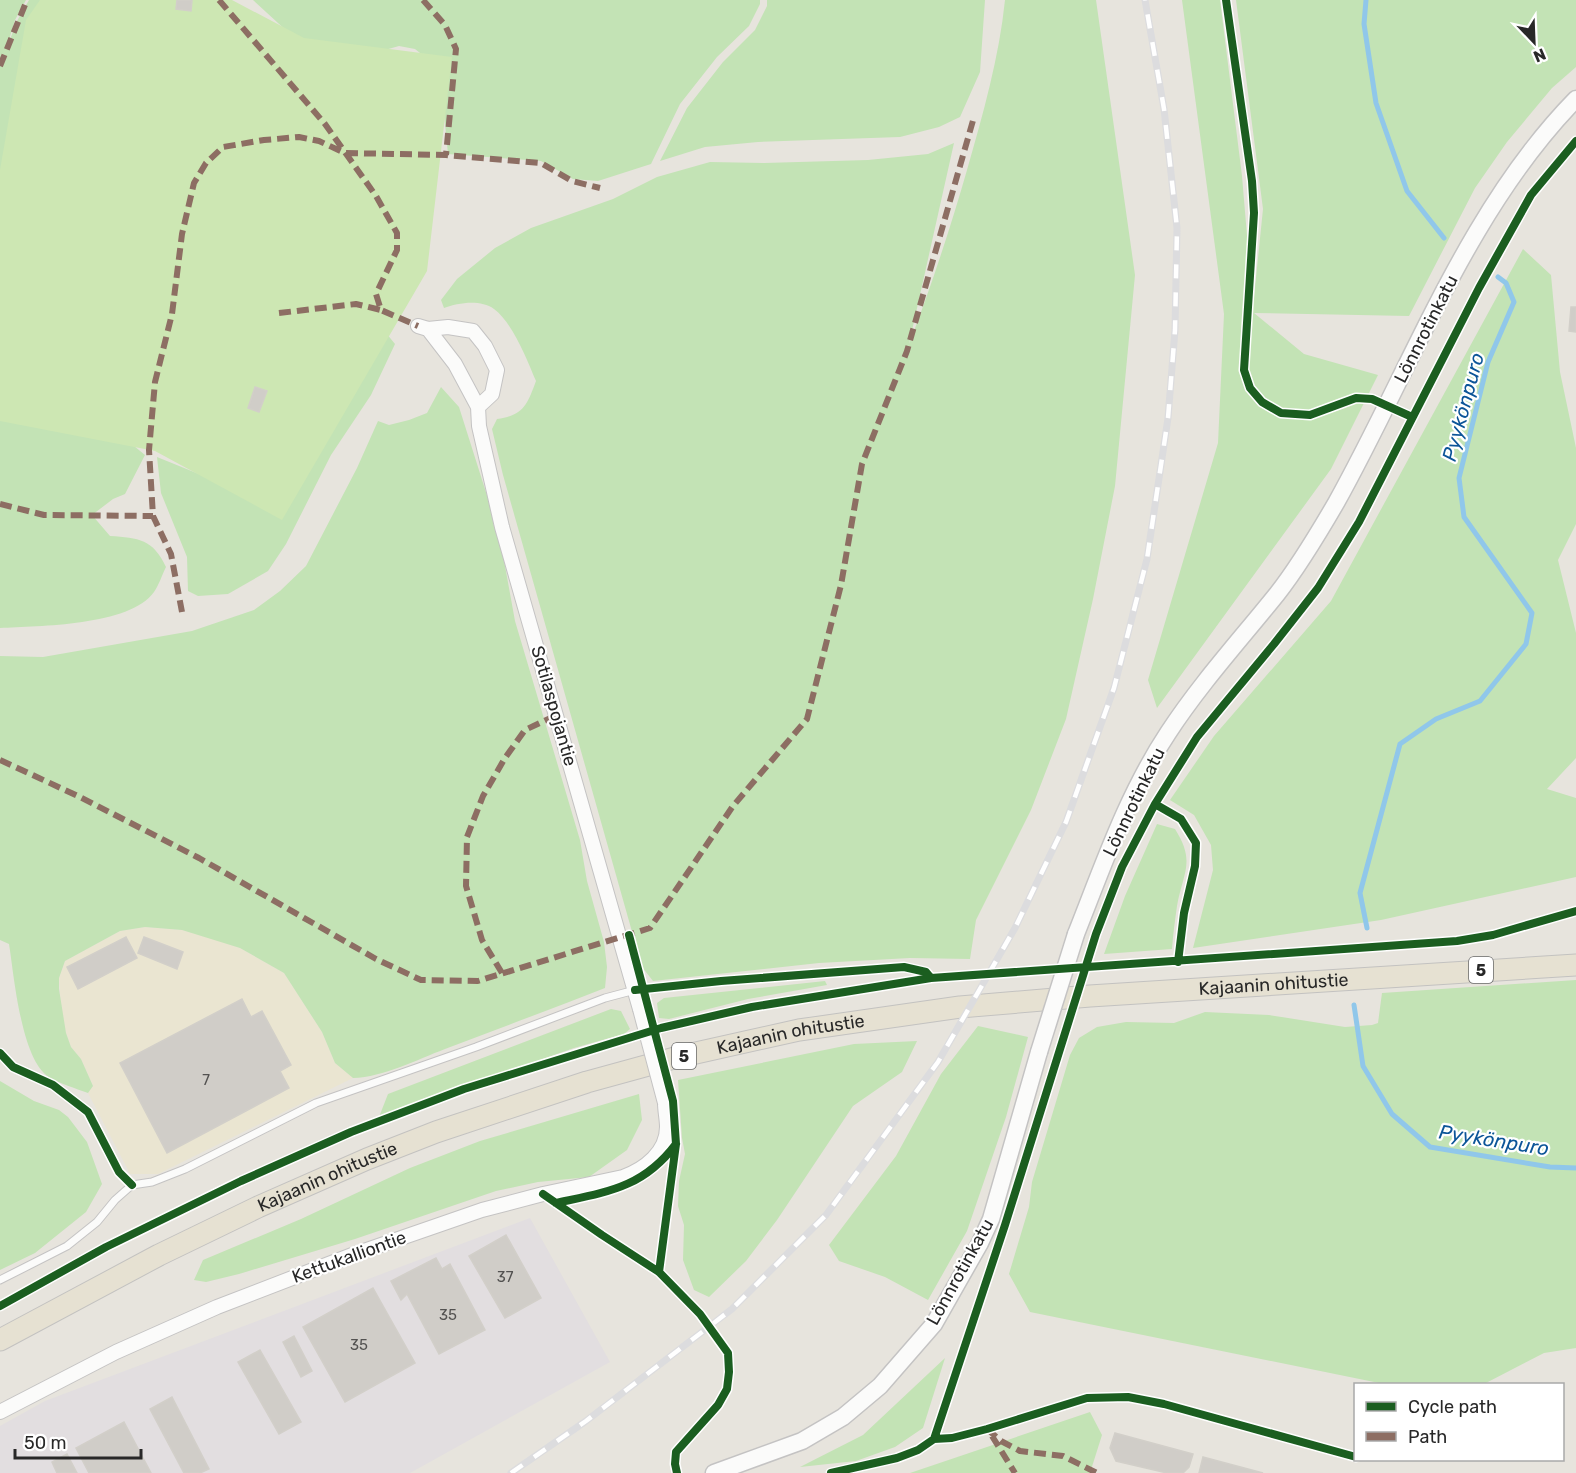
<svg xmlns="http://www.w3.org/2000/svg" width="1576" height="1473" font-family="Rubik,sans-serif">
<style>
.industrial{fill:#e2dee0}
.education{fill:#eae5d1}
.green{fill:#c3e3b5}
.pitch{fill:#cde7b3}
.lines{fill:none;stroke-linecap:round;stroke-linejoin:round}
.stream{stroke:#90c7ea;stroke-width:5}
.building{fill:#d0cdc8;stroke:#d2cfc9;stroke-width:1.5}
.service-casing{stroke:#c4c3c3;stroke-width:9}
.minor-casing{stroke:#c4c3c3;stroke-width:16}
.tertiary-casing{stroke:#c4c3c3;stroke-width:19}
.trunk-casing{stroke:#c3c2c0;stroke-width:23}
.service{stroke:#fbfbfa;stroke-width:7}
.minor{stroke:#fbfbfa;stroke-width:14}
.tertiary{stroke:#fbfbfa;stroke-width:16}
.trunk{stroke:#e6e1d2;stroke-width:21}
.rail-casing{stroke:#dcdcde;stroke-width:7}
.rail{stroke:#fff;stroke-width:4.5;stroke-dasharray:14;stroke-linecap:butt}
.minor-bridge-casing{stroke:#c4c3c3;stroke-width:16;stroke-linecap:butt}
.tertiary-bridge-casing{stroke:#c4c3c3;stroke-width:19;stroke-linecap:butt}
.minor-bridge{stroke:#fbfbfa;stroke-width:14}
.tertiary-bridge{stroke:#fbfbfa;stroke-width:16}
.quiet{stroke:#8d6e63;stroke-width:6;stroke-dasharray:12 6;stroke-linecap:butt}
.cycleway-casing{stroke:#fff;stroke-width:11}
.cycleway{stroke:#1b5e20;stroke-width:8}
.labels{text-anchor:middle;stroke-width:4.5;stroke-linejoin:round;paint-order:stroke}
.number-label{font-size:15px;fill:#535251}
.shield{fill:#fff;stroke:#686868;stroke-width:1.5}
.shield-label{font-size:16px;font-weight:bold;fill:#282828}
.street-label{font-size:18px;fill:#282828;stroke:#fff}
.water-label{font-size:20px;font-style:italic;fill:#0c5598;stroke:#fff}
</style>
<rect width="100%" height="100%" fill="#e7e4dd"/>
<path class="industrial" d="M530,1218l80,144 -200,111h-410v-47l45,-25z"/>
<path class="education" d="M145,927l37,3 32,9 26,9 44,25 38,59 13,31 18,15 -195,96h-28l-42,-81 5,-7 -12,-27 -10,-12 -5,-14 -5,-25 -2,-30 6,-17 55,-30z"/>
<path class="green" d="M0,0h26l-11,20 -9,30 11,-29 12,-21h24l48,419 44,36 -20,39 -12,5 -21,16 18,21c29,2 43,3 56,31 -4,8 -7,18 -12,25 -24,34 -116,34 -154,36z
M253,0h507v4l-11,22 -32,31 -37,47 -29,60 -53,17 -25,-2 -32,-18 -93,-7 -6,-61 -17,-36 -10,-8 -16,-3 -39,11 -58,-12z
M767,0h218l-5,72 -20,45 -21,10 -39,10 -142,5 -53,5 -45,14 27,-53 36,-46 32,-32 12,-24z
M1005,0h91l39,275 -20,211 -22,113 -27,120 -35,91 -55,110 -6,39 -60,-1 -91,5 -166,18 -11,-14 -139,-492 -11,-46 5,-10c27,-4 30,-14 39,-38 -9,-21 -23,-58 -42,-72 -14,-10 -36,-6 -50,-1l-3,-8 16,-21 38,-31 36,-20 82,-29 44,-22 53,-15 54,1 104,-3 60,-6 26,-11 -45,201c22,-57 41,-115 58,-174 16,-56 32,-112 38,-170z
M1182,0h38l22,176 11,131 10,-98 -27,-209h340v67l-24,21 -45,54 -32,46 -66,128 -155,-3 50,41 74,21 -47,94 -174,239 -9,-28 70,-237 6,-129z
M1523,249l28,26 9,97 16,76v76l-18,36 18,73v125l-29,31 29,9v79l-195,43 -188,28 20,-78 -2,-25 -17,-30 -24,-15 44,-64 117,-135z
M382,328l13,16 -24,51 -40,60 -45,89 -18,27 -40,23 -30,2 -10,-5 -1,-34 -26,-64 -4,-36 69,28z
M441,387l18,20 31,98 4,21 9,29 12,66 65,219 7,41 17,61 3,25 -2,21c-54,21 -107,41 -160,61 -29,11 -61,28 -92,29l-18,-15 -13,-31 -38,-59 -44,-25 -58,-18 -37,-3 -25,4 -55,30 -6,17v11l7,44 5,14 10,12 12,27 -5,7c-13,-5 -28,-9 -39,-16 -28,-17 -35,-102 -40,-133l-9,-4v-284l43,1 149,-26 62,-21 26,-19 26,-25 51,-98 21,-47 11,4 20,-5 18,-7z
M1157,824l18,5c21,33 8,43 2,77 -2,14 -4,29 -5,43l-68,5 21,-58z
M1576,980v368l-32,5 -60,31h-100l-354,-72 -21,-38 20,-67 3,-25 38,-127 9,-17 18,-11 29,-5 48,1 31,-11 64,3 76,12 27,-2 6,-2 4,-30z
M825,981l2,4 -79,14 -79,20 -10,-1 -2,-15 7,-5z
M611,1009l10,2 9,18 -6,5 -50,14 -195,69 9,-23z
M978,1026l50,11 -22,80 -39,114 -39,69 -43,-23 -46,-16 -10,-16 67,-89 45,-82z
M917,1041l-15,31 -49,34 -76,114 -31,41 -37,36 -15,-7 -11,-30 1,-35 -6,-19 1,-25 6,-27 -3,-16 -4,-58 176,-36z
M0,1081l34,20 25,9 9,7 19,25 15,42 -16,28 -51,41 -35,17z
M639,1094l3,26 -15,30 -38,27 -51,5 -42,9 -141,48 -116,35 -33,8 -12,-2 9,-20 98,-41 109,-51 70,-27z
M945,1358l-22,70 -28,19 -39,14 -56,6 63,-32z
M1090,1412l12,23 -12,38h-180z"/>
<path class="pitch" d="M40,0h192l72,38 148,19 -25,214 -145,249 -127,-69 -155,-30v-251l26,-150z"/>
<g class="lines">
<path class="stream" d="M1366,0l-2,24 12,79 31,88 37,47
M1367,928l-7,-35 40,-149 36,-25 44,-18 46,-57 6,-31 -68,-96 -5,-39 29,-116 26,-60 -8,-19 -8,-6
M1354,1005l9,61 29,48 38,33 120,20 26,1"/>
</g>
<path class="building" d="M177,0h15l-1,11 -15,-2z
M1571,307h5v25l-7,-1z
M255,387l12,4 -8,21 -11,-4z
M126,937l11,21 -59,31 -11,-22z
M144,937l39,15 -6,17 -39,-16z
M242,999l9,18 11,-6 29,54 -11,6 9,17 -122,65 -47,-90z
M506,1235l35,63 -36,20 -36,-62z
M436,1258l6,11 8,-5 35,66 -46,24 -32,-60 -6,6 -10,-19z
M373,1288l42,75 -70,39 -42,-75z
M294,1336l18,35 -11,6 -18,-35z
M260,1350l41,72 -22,12 -41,-72z
M172,1397l37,72 -9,4h-16l-34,-64z
M124,1422l27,51h-62l-13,-25z
M1115,1433l78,21 -4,13 -6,6h-16l-51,-12 -6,-13z
M67,1454l10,19h-20l-5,-11z
M1203,1457l60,16h-64z"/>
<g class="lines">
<g class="service-casing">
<path id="service" d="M0,1280l67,-34 30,-24 18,-22 17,-15 20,-3 33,-13 131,-66 160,-56 129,-49 30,-8"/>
</g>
<g class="minor-casing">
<path id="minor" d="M418,326l10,3 27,35 23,43 1,19 23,101 138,482
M428,329l20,-2 25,4 12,15 12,24 -5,24 -14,13
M0,1412l116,-60 101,-45 135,-52 130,-45 61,-16 80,-17c22,-8 44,-25 44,-50 0,-8 -2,-16 -2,-24"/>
</g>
<g class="tertiary-casing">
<path id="tertiary" d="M1076,934c27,-68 51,-139 92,-201 32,-49 72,-93 109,-139 22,-28 41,-60 59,-91 75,-134 131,-293 240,-404
M714,1473l88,-32 41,-24 37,-31 54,-62 46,-81 11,-24 48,-167"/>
</g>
<g class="trunk-casing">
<g id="trunk">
<path id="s1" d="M0,1340l159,-85 99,-48 109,-48 69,-27 151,-50 91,-25 121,-27 161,-23 130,-11 486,-31"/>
</g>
</g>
<use href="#service" class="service"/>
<use href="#minor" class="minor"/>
<use href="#tertiary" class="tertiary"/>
<use href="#trunk" class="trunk"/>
<g class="rail-casing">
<path id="rail" d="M511,1473l75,-52 146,-112 94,-94 112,-153 77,-134 51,-106 48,-134 33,-129 21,-141 7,-88 2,-102 -13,-119 -19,-109"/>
</g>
<use href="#rail" class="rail"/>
<g class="minor-bridge-casing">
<path id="minor-bridge" d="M640,1009l25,94"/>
</g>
<g class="tertiary-bridge-casing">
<path id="tertiary-bridge" d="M1039,1052l37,-118"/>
</g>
<use href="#minor-bridge" class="minor-bridge"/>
<use href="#tertiary-bridge" class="tertiary-bridge"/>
<path class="quiet" d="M219,0l106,124 51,72 21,37v17l-21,44 5,16 37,16
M423,0l22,25 11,24 -10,106
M0,66l27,-66
M279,313l77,-9 25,6
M0,504l44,11 109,1
M182,612l-11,-58 -18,-38 -4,-66 6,-68 17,-68 10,-80 12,-51 12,-20 17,-16 41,-7 35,-3 20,4 26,12 101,2 95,8 31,18 28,7
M0,760l78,36 121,62 177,101 45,21 57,1 172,-53 83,-122 74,-87 34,-134 21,-121 45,-113 67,-234
M502,973l-20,-33 -16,-54 1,-49 16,-41 22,-38 20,-28 32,-15
M987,1429l14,12 19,10 43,5 34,17
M992,1436l23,37"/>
<g class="cycleway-casing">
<path id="cycleway" d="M1226,0l26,181 2,32 -10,157 6,18 12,14 19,11 29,2 46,-17 16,1 40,18
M1155,804l26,15 15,24 -1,23 -11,47 -6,49
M629,935l44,166 3,43 -17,128
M635,990l86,-9 183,-14 22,5 5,6
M0,1053l13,14 40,18 35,27 31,60 13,13
M543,1194l59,41 57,37 41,42 28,39 1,19 -2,17 -9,16 -42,47 -1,12 2,9
M556,1203c51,-11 87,-15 120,-59
M0,1306l106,-59 135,-66 110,-49 113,-43 197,-61 91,-21 179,-29 526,-37 36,-6 83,-24
M934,1439l71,-214 91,-291 26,-67 33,-63 42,-67 77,-93 44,-56 41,-66 120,-234 52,-93 45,-54
M831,1473l66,-15 21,-8 16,-11 18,-1 35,-9 100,-31 41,-1 36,7 192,53"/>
</g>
<use href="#cycleway" class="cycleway"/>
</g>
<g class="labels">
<g class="number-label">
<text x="206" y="1085">7</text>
<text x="505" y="1282">37</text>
<text x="448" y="1320">35</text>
<text x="359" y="1350">35</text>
</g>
<g class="shield">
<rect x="1469" y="957" width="24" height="26" rx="4.5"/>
<rect x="672" y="1043" width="24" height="26" rx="4.5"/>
</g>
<g class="shield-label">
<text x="1481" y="976">5</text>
<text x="684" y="1062">5</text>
</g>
<g class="street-label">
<text transform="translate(1426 329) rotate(-63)" y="6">Lönnrotinkatu</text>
<text transform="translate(554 706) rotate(74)" y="6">Sotilaspojantie</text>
<text transform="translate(1134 802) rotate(-64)" y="6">Lönnrotinkatu</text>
<text dy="6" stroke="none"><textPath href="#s1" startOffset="1338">Kajaanin ohitustie</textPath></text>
<text dy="6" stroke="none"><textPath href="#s1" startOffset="852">Kajaanin ohitustie</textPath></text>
<text dy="6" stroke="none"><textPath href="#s1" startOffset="366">Kajaanin ohitustie</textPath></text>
<text transform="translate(349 1257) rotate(-20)" y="6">Kettukalliontie</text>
<text transform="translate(960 1272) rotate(-61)" y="6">Lönnrotinkatu</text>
</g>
<g class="water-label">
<text transform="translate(1463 407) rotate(-75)" y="7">Pyykönpuro</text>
<text transform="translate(1494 1140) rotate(9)" y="7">Pyykönpuro</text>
</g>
</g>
<rect x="1354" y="1383" width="210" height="78" fill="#ffffff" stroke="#a9a9a9" stroke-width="1.5"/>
<rect x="1366" y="1402" width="30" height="9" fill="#1b5e20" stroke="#a9a9a9" stroke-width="1.5"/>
<text x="1408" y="1413" font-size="18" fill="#282828">Cycle path</text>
<rect x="1366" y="1432" width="30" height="9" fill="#8d6e63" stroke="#a9a9a9" stroke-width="1.5"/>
<text x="1408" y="1443" font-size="18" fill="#282828">Path</text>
<g transform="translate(1534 42) rotate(157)" stroke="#ffffff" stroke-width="4.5" paint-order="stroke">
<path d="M0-4.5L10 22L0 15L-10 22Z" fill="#282828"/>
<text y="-9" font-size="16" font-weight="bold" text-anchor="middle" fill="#282828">N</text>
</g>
<path d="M15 1449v9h126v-9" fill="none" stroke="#282828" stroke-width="3"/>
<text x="24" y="1449" font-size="18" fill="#282828" stroke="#ffffff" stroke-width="4.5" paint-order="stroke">50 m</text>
</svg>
